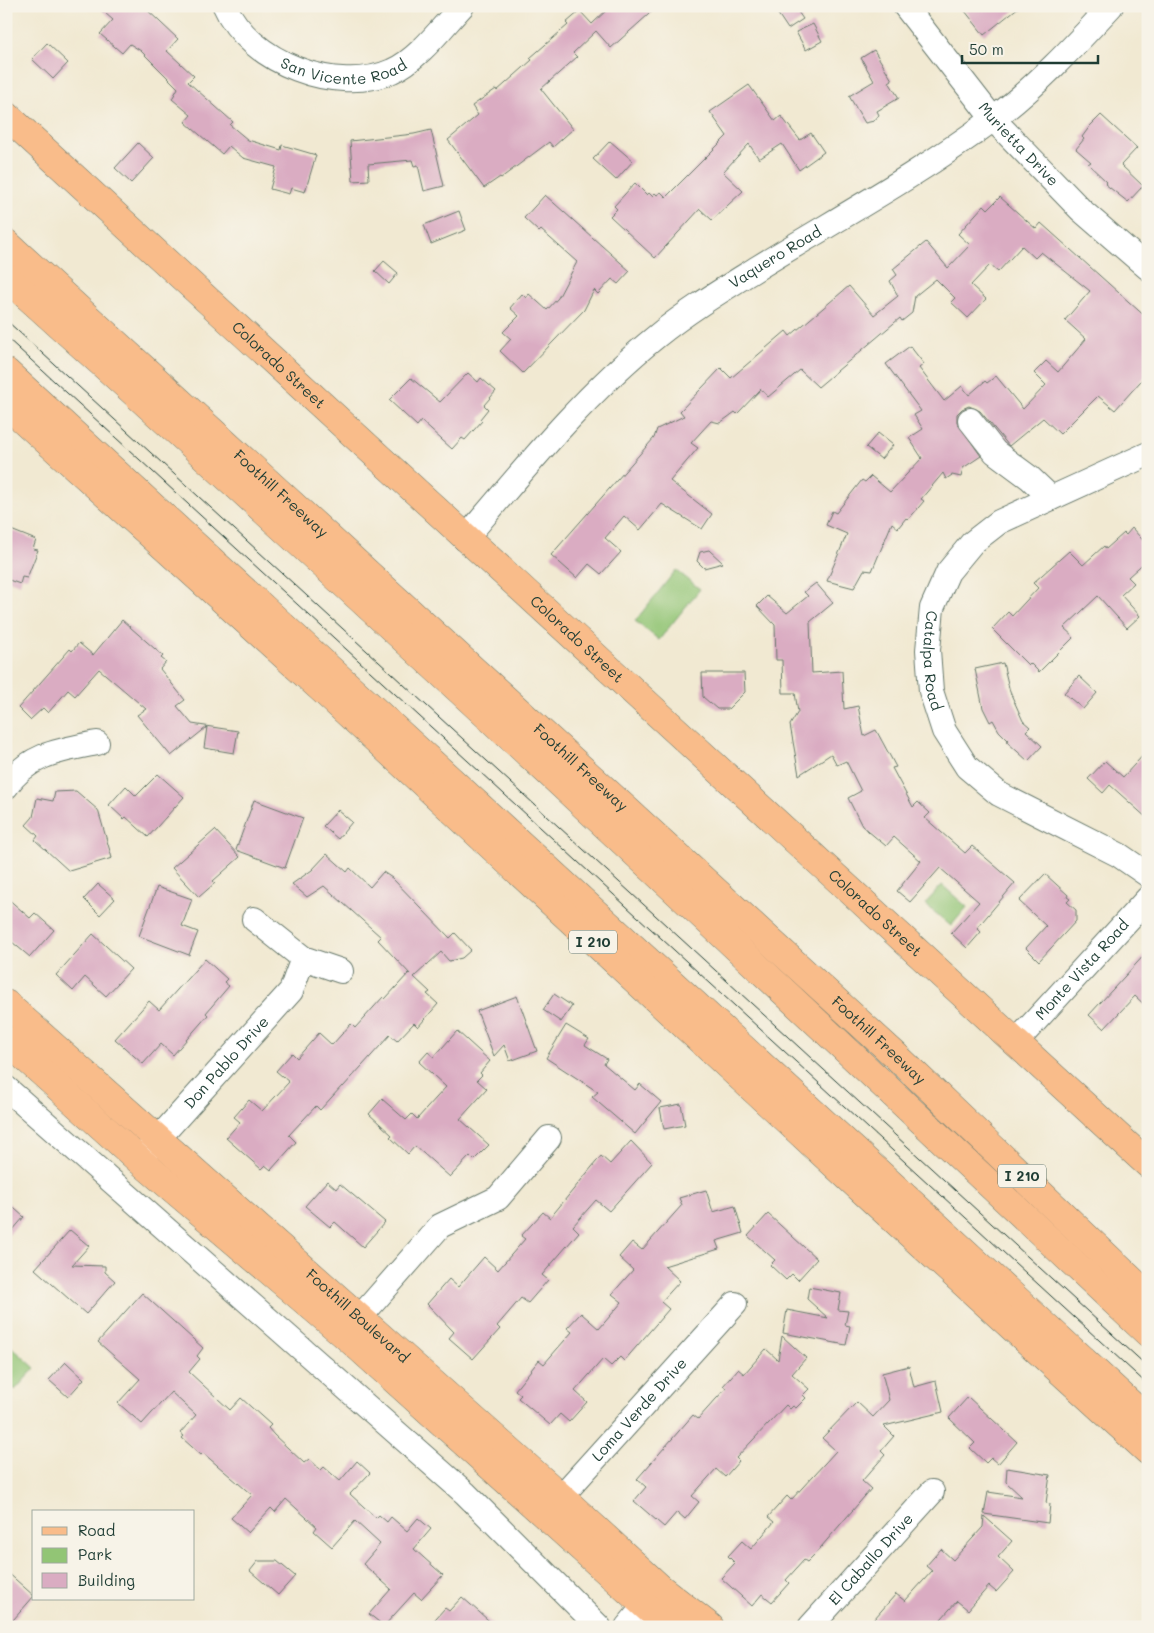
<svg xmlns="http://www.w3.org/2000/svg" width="1154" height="1633" font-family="Mali,sans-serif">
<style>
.green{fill:#92c575;stroke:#588154}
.building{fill:#daacc2}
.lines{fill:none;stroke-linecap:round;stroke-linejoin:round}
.minor-casing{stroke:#68796b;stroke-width:26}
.major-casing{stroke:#68796b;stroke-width:29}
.highway-casing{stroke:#68796b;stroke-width:29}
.minor{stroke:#fff;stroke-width:24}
.major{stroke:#f9bc8a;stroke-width:28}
.highway{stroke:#f9bc8a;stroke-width:28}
.tram{stroke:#1f3d34;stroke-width:1}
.labels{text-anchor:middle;stroke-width:4;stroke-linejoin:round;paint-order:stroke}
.shield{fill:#f7f3e8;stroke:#60746a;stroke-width:1}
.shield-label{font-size:14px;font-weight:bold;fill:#1f3d34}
.street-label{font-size:15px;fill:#1f3d34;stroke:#f7f3e8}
</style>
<rect width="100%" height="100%" fill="#f7f3e8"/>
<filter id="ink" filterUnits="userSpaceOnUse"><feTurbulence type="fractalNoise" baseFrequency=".02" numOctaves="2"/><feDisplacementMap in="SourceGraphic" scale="10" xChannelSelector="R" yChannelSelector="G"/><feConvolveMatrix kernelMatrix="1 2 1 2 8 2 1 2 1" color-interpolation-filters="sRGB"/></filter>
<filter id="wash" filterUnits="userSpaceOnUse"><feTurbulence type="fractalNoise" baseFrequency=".0096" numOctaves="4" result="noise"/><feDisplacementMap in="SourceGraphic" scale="20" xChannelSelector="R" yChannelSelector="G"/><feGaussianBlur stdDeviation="1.12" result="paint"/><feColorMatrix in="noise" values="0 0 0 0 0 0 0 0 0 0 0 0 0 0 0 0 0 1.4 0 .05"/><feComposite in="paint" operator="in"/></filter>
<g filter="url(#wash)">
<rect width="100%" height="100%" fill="#f1e9d2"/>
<path class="green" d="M676,570l24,19 -41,51 -24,-19z
M942,885l25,22 -16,19 -26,-22z
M6,1342l29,26 -20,22 -9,-8z"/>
<g id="blocks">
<path class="building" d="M97,6h46l35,33 -11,12 27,25 -6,6 45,40 -3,3 18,15 33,10 1,-5 34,10 -11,37 -14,-4 -2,6 -19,-5 6,-22 -33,-9 -14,-12 -7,8 -37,-32 6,-7 -19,-16 6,-11 -37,-37 -11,-7 -8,9 -22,-19 13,-14z
M611,6h47l-47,42 -15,-17 -23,22 4,4 -36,32 32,40 -20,18 -4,-5 -48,36 -1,-1 -16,11 -36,-48 30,-25 -6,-9 24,-17 1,2 35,-31 -2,-2 38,-33 -2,-2 14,-12 12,13z
M789,6h5l9,13 -15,10 -10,-15z
M961,6h59l-36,29z
M813,24l9,17 -16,9 -10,-18z
M47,43l21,20 -15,16 -21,-20z
M874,50l18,30 -3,2 10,16 -22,13 2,4 -5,6 -9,2 -16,-27 25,-15 -13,-23z
M749,85l26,36 6,-5 19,24 11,-7 13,19 -25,18 -17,-26 -23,15 -10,-15 -26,28 20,19 -31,29 -12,-11 -45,49 -45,-42 7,-7 -3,-3 21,-23 12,12 2,-2 3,3 3,-3 2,2 4,-3 5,5 61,-61 -17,-24z
M1101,115l36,33 -16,17 22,21 -15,16 -23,-18 2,-2 -19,-18 3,-2 -15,-13 8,-10 -2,-2 8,-11z
M431,130l13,56 -20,5 -6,-26 -4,1 -2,-6 -44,4 1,16 -16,1 -3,-40 64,-7z
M610,141l23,20 -17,19 -23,-21z
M138,143l16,15 -23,25 -16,-15z
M545,195l85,76 -12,13 -6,-5 -14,15 -4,-4 -10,20 -61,63 -23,-22 11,-12 -8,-7 16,-16 -9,-8 12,-14 4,4 3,-4 18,16 11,-12 19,-36 -36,-32 -2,2 -15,-14z
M1000,197l36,32 5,-6 107,96v54l-33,37 -17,-14 -38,38 -17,-16 -34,28 -29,-35 -11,-5 -7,3 -5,5v8l24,34 -18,12 -2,9 -9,-2 -6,4 -3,-6 -22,26 3,2 -16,19 -2,-2 -8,10 -6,-5 -20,48 -8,-1 -10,18 -27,-7 20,-47 -21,-9 6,-14 4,2 26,-33 3,2 6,-6 19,16 32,-34 -13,-20 14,-9 -9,-14 7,-4 -35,-47 24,-18 14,18 -5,4 25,33 18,-15 7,9 16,-14 2,2 9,-7 27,33 23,-24 -12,-12 12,-12 12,11 28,-33 -21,-19 25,-29 -49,-39 -6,6 -13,-12 -24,26 -8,-7 -19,20 15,14 -18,19 -17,-16 4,-4 -19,-19 -21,17 -3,17 -10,8 -2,-3 -82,69 -18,-17 -32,27 -7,-8 -24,25 -2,-2 -15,11 -9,-2 -20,22 7,5 -28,33 42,33 -10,15 -40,-25 -22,26 -16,-14 -19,22 16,14 -20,22 -12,-10 -12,14 -26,-23 103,-117 3,-9 27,-13 -4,-5 41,-43 10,10 55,-47 4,5 59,-50 25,29 24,-19 -8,-15 7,-6 -4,-6 33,-27 22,26 22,-23 -12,-11 26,-29 4,4z
M459,211l7,19 -35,14 -7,-19z
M384,261l14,12 -9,11 -14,-13z
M468,373l10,9 3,-4 15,13 -12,14 4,4 -8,10 2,2 -17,19 -3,-2 -10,11 -31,-28 -4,5 -28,-26 22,-22 29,24z
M878,433l15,12 -12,14 -15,-12z
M6,528l30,12 -3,9 5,1 -11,28 -5,-1 -2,7 -14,-5z
M1132,528l16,18v13l-20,18 6,6 -13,12 19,21 -13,12 -29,-32 -34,32 10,9 -35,35 -9,-9 -2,2 -36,-36 16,-17 4,4 26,-28 -5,-5 36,-32 14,14 21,-19 2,3 18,-16 2,2z
M709,550l14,13 -19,5 -7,-7 3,-9z
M816,583l17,20 -23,19 2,51 30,-2 2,38 14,-3 6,30 12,-6 20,37 -4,1 21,39 5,-5 12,11 -5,5 40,35 7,-7 43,37 -38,45 4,4 -14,16 -16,-15 28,-31 -39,-34 -30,34 -13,-11 24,-30 -27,-24 -8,9 -24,-20 -14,-28 13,-7 -15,-30 -9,4 -6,-11 -32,21 -9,-50 8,-13 -3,-19h-12l-1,-33h-6l-1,-35 -18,-19 10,-10 20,17 21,-17 -4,-4z
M122,620l41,36 -2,2 5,4 -6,7 25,31 -8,6 15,18 46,7 -4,22 -30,-5 3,-21 -36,29 -34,-41 9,-6 -47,-40 -24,27 -7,-6 -20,23 -5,-5 -13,12 -12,-12 52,-59 2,2 7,-8 14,12z
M1003,663l7,29 13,29 7,6 -4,4 16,15 -14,15 -21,-19 1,-2 -9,-9 -6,-11 -3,2 -7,-14 -8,-39z
M702,673h42l1,19 -17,17h-11l-14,-12z
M1079,676l18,17 -14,16 -19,-16z
M1148,750v69l-38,-34 -7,8 -15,-14 17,-18 18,16z
M158,774l26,23 -36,40 -22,-20 -2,2 -15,-14 17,-19 10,10z
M76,791l22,19 14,48 -43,13 -34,-31 3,-4 -12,-11 7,-8 4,-19 16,3 2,-9z
M254,800l49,18 -18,50 -49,-18z
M338,810l14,12 -14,17 -15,-13z
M215,830l25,27 -27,24 2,2 -16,14 -27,-29z
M327,854l20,18 3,-4 20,19 13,-15 9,6 58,60 5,-5 16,17 -9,8 -13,3 -8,-9 -27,25 16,15 -3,2 11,10 -20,23 -4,-4 -17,18 -7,-6 -47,52 -1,-1 -22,24 -4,-4 -27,29 7,7 -25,28 -6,-5 -4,4 -35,-31 14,-16 -6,-5 15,-17 13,11 27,-29 -13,-11 16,-18 5,5 22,-25 13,12 19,-21 4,4 28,-31 2,2 24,-26 2,2 -33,-35 3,-3 -57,-51 -17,11 -15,-13 20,-14z
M1045,874l23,21 -1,2 3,2 -3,3 9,8v11l-37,40 -13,-13 20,-22 -27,-25z
M98,884l17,15 -15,16 -16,-16z
M157,887l35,12 -10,27 16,6 -9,23 -50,-19z
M6,897l24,21 5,-5 19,17 -24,27 -24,-20z
M93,934l38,35 -25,27 -21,-19 -12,14 -17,-16z
M1148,951v57l-13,-12 -31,33 -15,-14z
M205,959l22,20 -3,3 5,4 -23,27 2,2 -35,40 -12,-11 -18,20 -28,-25 34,-38 10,9z
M554,994l18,12 -11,16 -18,-12z
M517,996l20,55 -27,10 -6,-16 -10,11 -17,-45z
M566,1025l23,14 -4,6 22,14 -3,5 31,26 5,-6 21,18 -26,32 -43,-37 6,-5 -52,-34z
M457,1031l33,30 -10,12 2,2 -5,5 10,9 -27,30 29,26 -15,15 -4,-4 -20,21 -35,-31 -7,8 -18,-17 2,-2 -23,-21 13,-15 24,21 6,-6 5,5 29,-32 -27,-25 9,-10 6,5z
M681,1104l4,21 -21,4 -4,-21z
M631,1141l21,22 -43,48 -13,-11 -23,26 6,6 -37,43 6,5 -20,23 -7,-5 -24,28 3,3 -27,30 -24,-21 5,-6 -27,-28 22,-25 9,8 26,-30 14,13 27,-31 -4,-3 22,-24 7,6 51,-62 9,8z
M327,1181l9,8 4,-5 45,38 -22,25 -28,-25 -5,5 -25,-21z
M706,1190l7,22 22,-6 8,27 -27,8 3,8 -55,17 16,15 -19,21 8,7 -45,52 -4,-4 -9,9 -8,-7 -28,32 12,11 -18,20 -9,-8 -10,11 -32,-27 3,-3 -6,-5 24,-30 5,4 28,-32 -5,-4 14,-15 18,16 23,-27 -10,-8 21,-24 -14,-13 13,-15 10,8 40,-45 -3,-7z
M6,1201l18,16 -18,21z
M768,1214l49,45 -19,21 -6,-6 -6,6 -16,-15 5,-5 -27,-24z
M70,1230l19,16 -17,19 33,1v6l10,9 -29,33 -51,-45z
M809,1287l32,6 -3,17 10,1 -3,14 5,1 -4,19 -63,-12 4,-23 41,8 -21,-19z
M142,1293l61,55 -6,8 3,3 -11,13 41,38 11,-12 30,27 -3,3 6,7 30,28 5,-4 12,11 3,-3 16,14 17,-20 13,12 -20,21 26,24 3,-3 8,7 4,-5 16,14 11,-13 13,11 -17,20 29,26 -22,24 -7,-6 -30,33 -15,-12 22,-25 -28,-25 17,-20 -25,-23 -23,26 -18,-16 3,-4 -31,-28 -11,13 -4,-4 -23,25 -17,-15 21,-23 -49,-42 -2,2 -19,-17 2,-2 -4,-3 16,-18 -25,-23 -29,32 -24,-21 22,-24 -42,-37z
M782,1336l24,22 -14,16 17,15 -6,6 3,3 -10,10 -3,-2 -3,3 -4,-4 -50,53 3,3 -14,16 -9,-8 -24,27 7,6 -14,17 -8,-7 -13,15 -30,-26 12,-14 -9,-8 56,-64 5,4 28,-31 -3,-2 15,-17 6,5 22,-25 12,11z
M66,1362l18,17 -16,18 -19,-17z
M909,1366l5,21 22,-6 7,31 -59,14 10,10 -13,15 4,4 -23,26 9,8 -56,65 -8,8 -3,-2 -18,20 3,3 -17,19 -10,-8 -10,12 -31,-28 14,-15 -7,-7 14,-15 9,8 23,-27 -6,-5 19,-21 4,4 45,-49 -14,-13 35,-36 16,15 16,-17 -7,-27z
M968,1397l49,45 -19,22 -7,-6 -5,5 -16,-15 5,-5 -26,-25z
M1007,1468l43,7 -4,28 4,1 -2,19 -64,-9 4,-22 34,5 -16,-15z
M984,1516l28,25 -14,16 16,15 -18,20 -7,-6 -21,24 -11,-9 -23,26h-67l29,-33 9,7 27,-30 -6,-5 15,-17 12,11 30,-33z
M258,1561h19l18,15 -17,19 -28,-24z
M6,1571l28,25 -27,31h-1z
M462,1597l34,30h-68l17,-19 4,3z"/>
</g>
</g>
<g filter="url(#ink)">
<use href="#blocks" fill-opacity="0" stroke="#68796b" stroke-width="1"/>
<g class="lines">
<g class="minor-casing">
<g id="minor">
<path id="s1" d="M225,6c24,56 112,90 167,65 26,-11 51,-45 70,-65"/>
<path id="s2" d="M905,6l88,113 88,91 67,58"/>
<path d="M970,420l25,32 35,26 21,20"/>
<path id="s3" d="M1148,454l-149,68 -27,21 -24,29 -16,36 -4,42 3,41 13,40 23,36 32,27 120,61 29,20"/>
<path id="s4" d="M465,539c60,-71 120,-145 192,-203 32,-26 67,-47 102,-69 78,-48 159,-92 233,-147 44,-33 82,-74 119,-114"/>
<path d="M6,787c22,-33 55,-37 91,-44"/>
<path d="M254,919l49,39 38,13"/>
<path id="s5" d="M1016,1042l132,-144"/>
<path d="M6,1088l459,405 134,134"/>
<path id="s6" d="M139,1160l152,-169 12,-33"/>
<path d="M348,1331l92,-105 58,-28 51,-60"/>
<path id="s7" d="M549,1510l186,-206"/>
<path d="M627,1627l30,-36"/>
<path id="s8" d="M810,1627l122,-135"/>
</g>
</g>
<g class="major-casing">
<g id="major">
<path id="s9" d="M6,115l1142,1049"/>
<path id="s10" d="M6,1004l555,493 99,91 50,39"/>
<path d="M6,1040l133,120 206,175 324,292"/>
</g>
</g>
<g class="highway-casing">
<g id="highway">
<path id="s11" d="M6,243l890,813 252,240"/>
<path d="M6,277c386,346 764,701 1142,1056"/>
<path d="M6,372l1142,1048"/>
<path d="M6,404l319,288 549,509 274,250"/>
</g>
</g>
<use href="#minor" class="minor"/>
<use href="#major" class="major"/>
<use href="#highway" class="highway"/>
<path class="tram" d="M6,320l1142,1047
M6,337l1142,1048"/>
</g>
</g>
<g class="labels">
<g class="shield">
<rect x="569" y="930.5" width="48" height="23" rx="4"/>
<rect x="998" y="1164.5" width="48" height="23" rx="4"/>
</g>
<g class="shield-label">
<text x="593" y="947">I 210</text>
<text x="1022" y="1181">I 210</text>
</g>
<g class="street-label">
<text dy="5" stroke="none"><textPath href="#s1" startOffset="146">San Vicente Road</textPath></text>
<text dy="5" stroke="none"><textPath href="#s2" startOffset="179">Murietta Drive</textPath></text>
<text dy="5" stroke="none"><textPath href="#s4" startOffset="422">Vaquero Road</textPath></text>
<text dy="5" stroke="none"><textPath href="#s9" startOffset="370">Colorado Street</textPath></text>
<text dy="5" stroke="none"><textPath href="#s11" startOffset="372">Foothill Freeway</textPath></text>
<text dy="5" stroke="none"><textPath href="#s9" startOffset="775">Colorado Street</textPath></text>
<text dy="5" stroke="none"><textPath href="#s3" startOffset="328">Catalpa Road</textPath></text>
<text dy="5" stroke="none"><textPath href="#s11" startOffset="778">Foothill Freeway</textPath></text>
<text dy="5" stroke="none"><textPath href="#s9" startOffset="1180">Colorado Street</textPath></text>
<text dy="5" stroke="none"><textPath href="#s5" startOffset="98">Monte Vista Road</textPath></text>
<text dy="5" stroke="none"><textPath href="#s11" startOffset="1182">Foothill Freeway</textPath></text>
<text dy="5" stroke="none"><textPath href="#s6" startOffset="131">Don Pablo Drive</textPath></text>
<text dy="5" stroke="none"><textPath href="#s10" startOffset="470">Foothill Boulevard</textPath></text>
<text dy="5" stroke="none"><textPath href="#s7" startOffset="135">Loma Verde Drive</textPath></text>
<text dy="5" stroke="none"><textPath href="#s8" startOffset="91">El Caballo Drive</textPath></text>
</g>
</g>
<rect width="1154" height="1633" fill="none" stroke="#f7f3e8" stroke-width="25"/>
<rect x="32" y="1510" width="162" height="90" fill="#f7f3e8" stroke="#a1aaa0"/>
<rect x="42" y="1527" width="25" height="8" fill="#f9bc8a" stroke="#a1aaa0"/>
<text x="78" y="1536" font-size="15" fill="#1f3d34">Road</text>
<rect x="42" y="1548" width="25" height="15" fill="#92c575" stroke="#a1aaa0"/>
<text x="78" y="1560" font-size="15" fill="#1f3d34">Park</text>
<rect x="42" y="1573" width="25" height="15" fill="#daacc2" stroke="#a1aaa0"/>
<text x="78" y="1586" font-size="15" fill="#1f3d34">Building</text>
<path d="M962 55v8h136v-8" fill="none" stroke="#1f3d34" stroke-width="2.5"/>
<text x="969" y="55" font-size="15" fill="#1f3d34" stroke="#f7f3e8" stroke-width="4" paint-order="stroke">50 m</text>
</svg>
